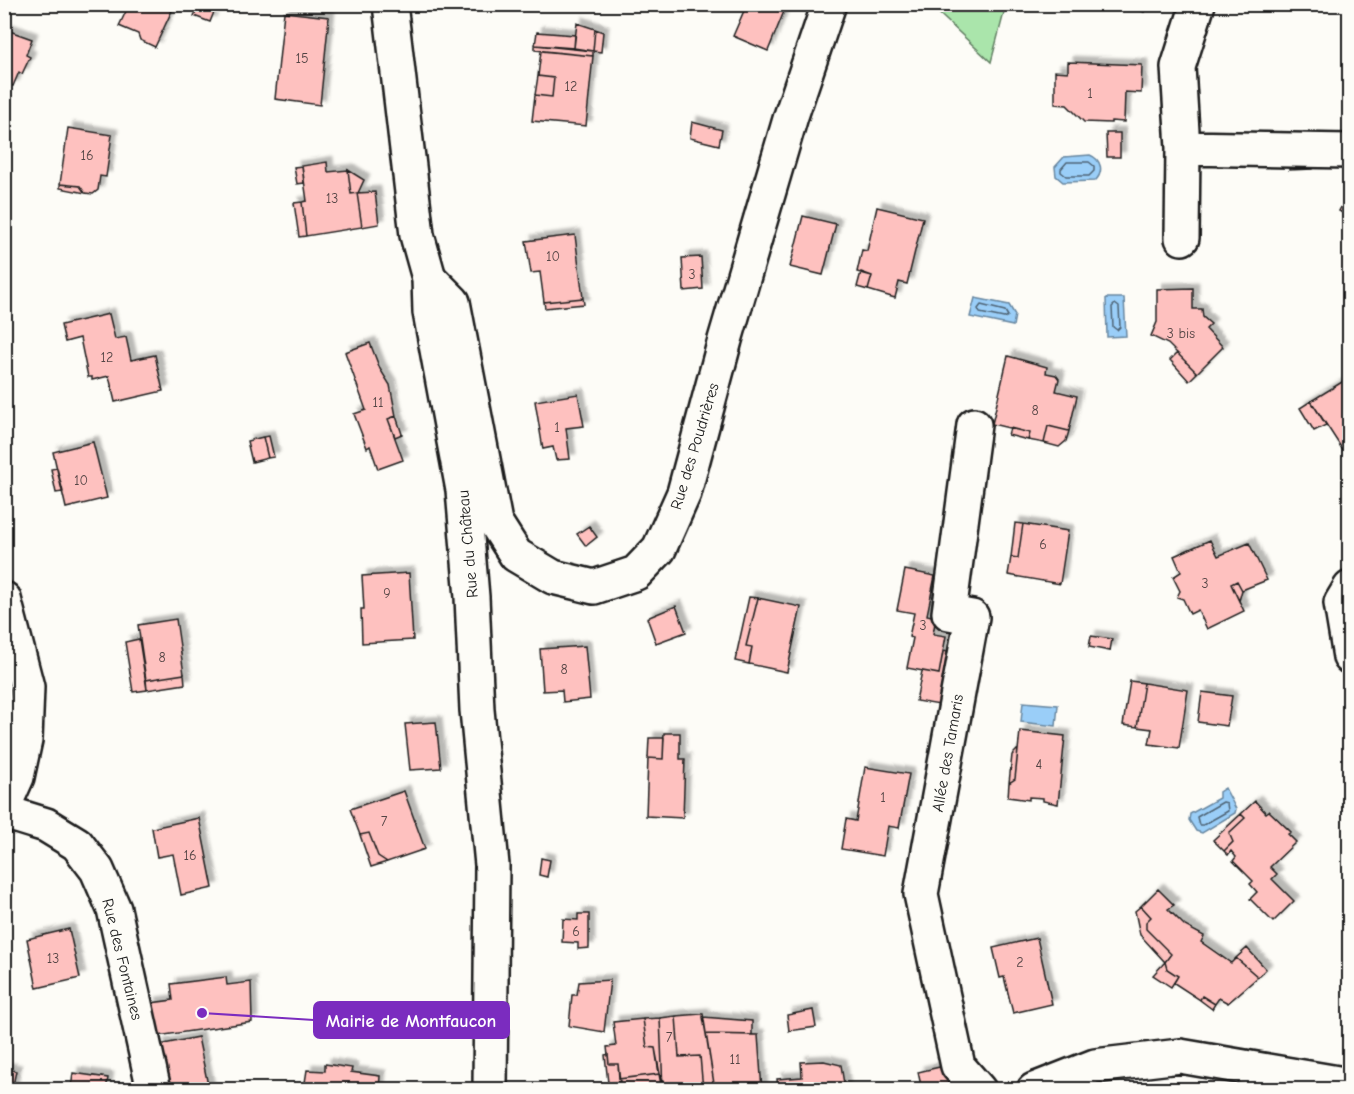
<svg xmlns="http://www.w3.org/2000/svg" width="1354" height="1094" font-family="'Comic Neue',sans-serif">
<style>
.green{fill:#aae5ab;stroke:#638064;stroke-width:1.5}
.water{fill:#9acef8;stroke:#6887a0;stroke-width:1.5}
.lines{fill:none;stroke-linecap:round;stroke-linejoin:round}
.shore{stroke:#4e6374;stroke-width:1.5}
.building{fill:#fec1bf;stroke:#1c1c1c;stroke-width:1.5;filter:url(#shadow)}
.minor-casing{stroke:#1c1c1c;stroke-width:38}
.tertiary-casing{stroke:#1c1c1c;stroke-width:38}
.minor{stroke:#fdfcf7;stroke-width:33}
.tertiary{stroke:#fdfcf7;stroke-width:33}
.labels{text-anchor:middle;stroke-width:5;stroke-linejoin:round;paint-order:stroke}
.number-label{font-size:14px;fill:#544545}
.street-label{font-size:16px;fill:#1c1c1c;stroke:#fdfcf7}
.leader{fill:none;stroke:#7b2cbf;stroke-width:2}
.callout-dot{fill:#7b2cbf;stroke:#fdfcf7;stroke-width:2}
.callout{fill:#7b2cbf;stroke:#7b2cbf;stroke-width:2}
.callout-label{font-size:18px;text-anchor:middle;font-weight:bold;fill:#fff}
</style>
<defs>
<filter id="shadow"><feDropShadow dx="5.5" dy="-5.5" stdDeviation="1.5" flood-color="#0004"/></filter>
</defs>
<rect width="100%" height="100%" fill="#fdfcf7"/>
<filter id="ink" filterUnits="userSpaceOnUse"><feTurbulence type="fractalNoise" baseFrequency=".0167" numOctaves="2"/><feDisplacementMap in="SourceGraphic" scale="12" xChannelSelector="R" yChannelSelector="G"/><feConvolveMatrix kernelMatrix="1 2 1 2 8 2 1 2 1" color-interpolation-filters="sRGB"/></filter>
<g filter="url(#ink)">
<path class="green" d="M930,5h76l-15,57z"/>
<path class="water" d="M1090,155c12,5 14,17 5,26l-32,1 -7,-6 -1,-9 9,-10z
M975,298l34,7 6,10 -2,11 -43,-9z
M1106,298h18l2,38 -19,1z
M1023,702l35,3 -2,21 -35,-4z
M1225,788l11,21 -1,4 -33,20 -6,-2 -7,-11 1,-6 29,-16v-6z"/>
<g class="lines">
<path class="shore" d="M1067,162h22l5,4v5l-5,5h-23l-5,-4v-3z
M1115,304l4,3 1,20 -3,3 -4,-3 -1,-20z
M981,305l24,6 3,5 -4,2 -24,-5 -2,-4z
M1223,802l4,1 1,8 -25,14h-4l-2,-8z"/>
</g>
<path class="building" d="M135,4h40l-20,43 -15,-7 -2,-6 -19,-8 9,-19 5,1z
M199,4h9l8,3 -6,15 -16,-6z
M443,4h26l-26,3z
M742,4h45l-19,47 -35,-15 13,-30z
M1126,4h21l-3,8z
M284,12l45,5 -9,88 -45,-6z
M577,23l18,6 -2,22 -19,-3z
M4,29l28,10 -6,16 4,2 -8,17 -3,-2 -6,14 -9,-3z
M595,29l8,3 -2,20 -8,-1z
M537,32l38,3 -1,13 -39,-3z
M535,45l58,6v5l-58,-6z
M541,51l52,5 -7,70 -54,-5 3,-26 17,2 2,-19 -16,-2z
M1068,62l74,3 -1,28 -16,-1 -1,30 -13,-1v2l-27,-1 -17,-17 -12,-1v-33l13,1z
M538,76l16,2 -2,19 -17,-2z
M692,122l30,8 -3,15 -29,-7z
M68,128l44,7 -6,42 -6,-1 -2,14 -5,4 -8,-1 -5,-7 -20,-2z
M1106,133h14v24h-13z
M1289,155h24v14l-24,1z
M327,162l1,10 20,-2 3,24 6,-1 5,34 -56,9 -4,-34 5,-1 -5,-35z
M302,166l2,17 -7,1 -3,-17z
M348,170l16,10 -6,13 -7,1z
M60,184l20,2 5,7 -25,-5z
M375,192l4,32 -17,3 -5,-34z
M1347,196l3,2 -1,19 -10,-6z
M302,202l4,34 -7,1 -5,-34z
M877,207l46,11 -16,66 -8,-2 -4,16 -27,-8 4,-14 -15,-4 5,-22 5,1z
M803,216l33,8 -13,51 -33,-8z
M575,235l8,63 -39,4 -4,-30 -9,1 -5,-32z
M701,257l2,32 -19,2 -2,-33z
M861,272l11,4 -4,14 -11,-3z
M1193,288v21h9l1,8 8,7 -5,5 17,18 -26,26 -29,-29 -17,-8 6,-14v-33z
M583,298l1,6 -39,4 -1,-6z
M109,314l6,25 11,-2 5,23 24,-5 8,36 -48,11 -6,-26 -17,4v-3h-4l-8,-39 -15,4 -4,-17z
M370,343l10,26 10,16 6,31 -8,3 15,41 -25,9 -8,-23 -3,2 -13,-34 12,-4 -21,-58z
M1177,353l20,20 -8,8 -19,-21z
M1008,356l39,11 -1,6 10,2 3,4 -3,12 21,5 -8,35 -21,-5 -4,17 -16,-3 2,-7 -38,-9z
M1347,379l3,3v71l-4,2 -35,-54z
M578,394l6,32 -18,2 4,31 -14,1 -3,-13 -10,2 -8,-48z
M1311,401l15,24 -12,6 -14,-23z
M396,416l6,18 -7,3 -7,-18z
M1048,426l21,5 -3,10 -7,6 -15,-4z
M1010,428l20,5 -2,7 -20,-5z
M269,436l5,21 -6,1 -5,-21z
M263,437l5,21 -16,4 -5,-21z
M93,442l14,56 -41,10 -13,-56z
M57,468l6,24 -7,1 -5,-24z
M1015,523l8,1 -5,34 -7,-1z
M1023,524l45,7 -8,53 -52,-9 3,-18 7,1z
M589,526l8,11 -11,9 -9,-12z
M1210,540l8,16 31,-13 18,37 -25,10 -5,-9 -6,3 13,27 -37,18 -9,-19 -8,4 -7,-15 -6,-2 3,-6 -7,-14 8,-5 -7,-16z
M905,570l30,6 -8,39 9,2 -3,17 13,2 -7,38 -32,-6 6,-30 -4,-1 5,-24 -17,-3z
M409,573l4,67 -51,3 -1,-34h3l-2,-33z
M1237,581l5,9 -3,11 -8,-17z
M749,597l9,1 -12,48 6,1 -3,17 -14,-3z
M758,598l43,9 -14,65 -38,-8 3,-17 -6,-1z
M676,606l10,26 -30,11 -9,-25z
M176,619l8,55 -38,6 -8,-55z
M1091,636l21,3 -2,12 -21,-4z
M139,639l8,51 -14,2 -8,-50z
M585,646l5,53 -27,3 -1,-12 -19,1 -3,-42z
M943,651l12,2 -10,53 -29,-5 6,-30 17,3z
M184,674l1,10 -38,6 -1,-10z
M1130,681l14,2 -7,44 -14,-2z
M1144,683l44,7 -9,58 -30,-4 3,-15 -15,-2z
M1202,692l30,4 -5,30 -29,-4z
M436,722l5,46 -31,2 -5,-46z
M1020,731l45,5 -7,68 -15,-3v-3l-14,-1v3l-21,-3 1,-14 6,-4z
M664,733h16v26h5l-2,59 -37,-2 2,-58 15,1z
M649,738h15l-1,21 -15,-1z
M1018,749l-3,30 -6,4 3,-28z
M865,767l44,7 -10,54 -11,-2 -5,30 -42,-7 5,-30 10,2z
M404,791l21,58 -38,13 -9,-6 -9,-23 -9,2 -10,-26z
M1255,801l11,12 3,-2 22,21 -3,2 8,8 -26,25 7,7 -5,5 22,22 -21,21 -23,-23 7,-7 -7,-8 3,-3 -20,-20 3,-4 -5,-6 -3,4 -4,-4 9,-9 -4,-9 16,-15 -4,-4z
M1241,814l4,4 -16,15 4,9 -9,9 -11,-11z
M199,818l14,70 -32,7 -8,-41 -16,3 -5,-29z
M369,833l9,23 9,6 -16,5 -11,-32z
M541,858l9,2 -3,17 -8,-2z
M1158,889l16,16 -6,4 17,17 19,10 -3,6 30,21 5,-5 22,19 -30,26 -9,-5 -4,6 -13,-8 -2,4 -26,-17 4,-7 -11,-7 -2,-7 6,-8 -25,-25v-7l5,-5 -10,-11z
M1141,906l10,11 -5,5v7l25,25 -6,8 -25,-27 -5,-24z
M578,914h11v34l-11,1v-6l-16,-1 1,-23 15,1z
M69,929l11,49 -43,10 -10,-49z
M1037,938l15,66 -39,9 -9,-36 -4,1 -7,-30z
M1247,948l19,21 -8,8 -22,-19z
M1165,962l2,7 11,7 -7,11 -18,-12z
M226,977l1,8 24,-3 1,40 -94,14 -7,-33 22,-3 -2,-16z
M610,980l-6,52 -35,-6 3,-31h5l2,-13z
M1202,996l13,8 -3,5 -12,-9z
M813,1010l3,17 -27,4 -2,-16z
M701,1014h2l12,76h-12l-3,-34 -21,1 -3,-41z
M676,1016l3,41 21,-1 3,34h-40l-3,-72z
M703,1017l49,4v14l-46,-1z
M660,1018l3,72 -8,-42 -8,-1 -4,-28z
M643,1019l4,28 8,1 4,26 -40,5 -1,-15h-9l-2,-17 9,-1 -3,-24z
M706,1034l52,1 4,55h-47z
M198,1037l11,53h-39l-11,-45z
M608,1054l1,10h9l2,18 -12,1 -3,-28z
M824,1061l17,4 4,25h-67l-1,-11 25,-2 -1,-15z
M325,1064l27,4 -1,4 29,4 -1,14 -75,-1 3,-19 18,1z
M944,1066l5,24h-27l-4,-18z
M4,1068l12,3 -4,19h-8z
M73,1073l35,5 -2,12h-35z
M659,1074l3,16h-54v-7l12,-1 -1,-3z"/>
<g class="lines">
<g class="minor-casing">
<path id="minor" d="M1198,4l-20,63 5,81 167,3
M1182,238l1,-90
M429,278l24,24 42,220 21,33 37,22 41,10 42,-14 23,-24 25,-56 41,-153 66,-224 38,-112
M974,425l-25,188 23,4 -51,277 37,172 21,24
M1350,588l-9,15 9,54
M4,812l42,13 31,19 20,26 17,39 40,181
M1034,1090l61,-24 85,-10 170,29"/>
</g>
<g class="tertiary-casing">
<path id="tertiary" d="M390,4l27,231 12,43 1,34 33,178 9,107 5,113 15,155 -2,225
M4,599l23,88 -2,53 -8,37 -13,29"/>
</g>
<use href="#minor" class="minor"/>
<use href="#tertiary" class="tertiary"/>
</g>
</g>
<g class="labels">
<g class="number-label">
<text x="302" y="63">15</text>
<text x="571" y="91">12</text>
<text x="1090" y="98">1</text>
<text x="87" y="160">16</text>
<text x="332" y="203">13</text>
<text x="553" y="261">10</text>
<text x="692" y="279">3</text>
<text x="1181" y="338">3 bis</text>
<text x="107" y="362">12</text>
<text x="378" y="407">11</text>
<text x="1035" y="415">8</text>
<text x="557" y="432">1</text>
<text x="81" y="485">10</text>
<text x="1043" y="549">6</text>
<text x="1205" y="588">3</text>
<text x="387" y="598">9</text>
<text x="923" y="630">3</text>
<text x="162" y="662">8</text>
<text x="564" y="674">8</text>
<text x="1039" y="769">4</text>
<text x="883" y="802">1</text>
<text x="384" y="826">7</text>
<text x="190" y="860">16</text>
<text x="576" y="936">6</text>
<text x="53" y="963">13</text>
<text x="1020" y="967">2</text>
<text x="669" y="1042">7</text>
<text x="735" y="1064">11</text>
</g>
<g class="street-label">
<text transform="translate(694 446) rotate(-73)" y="6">Rue des Poudrières</text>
<text transform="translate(467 544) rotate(-95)" y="6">Rue du Château</text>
<text transform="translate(947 753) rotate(-80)" y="6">Allée des Tamaris</text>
<text transform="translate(123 959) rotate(76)" y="6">Rue des Fontaines</text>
</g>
</g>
<path class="leader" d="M202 1013L314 1020"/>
<circle class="callout-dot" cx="202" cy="1013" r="6"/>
<rect class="callout" x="314" y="1002" width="195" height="36" rx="6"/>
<g class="callout-label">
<text x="411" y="1027">Mairie de Montfaucon</text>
</g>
<rect width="1354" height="1094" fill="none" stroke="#fdfcf7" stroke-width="24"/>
<rect x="12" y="12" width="1330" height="1070" fill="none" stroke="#1c1c1c" stroke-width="2" filter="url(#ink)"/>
</svg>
